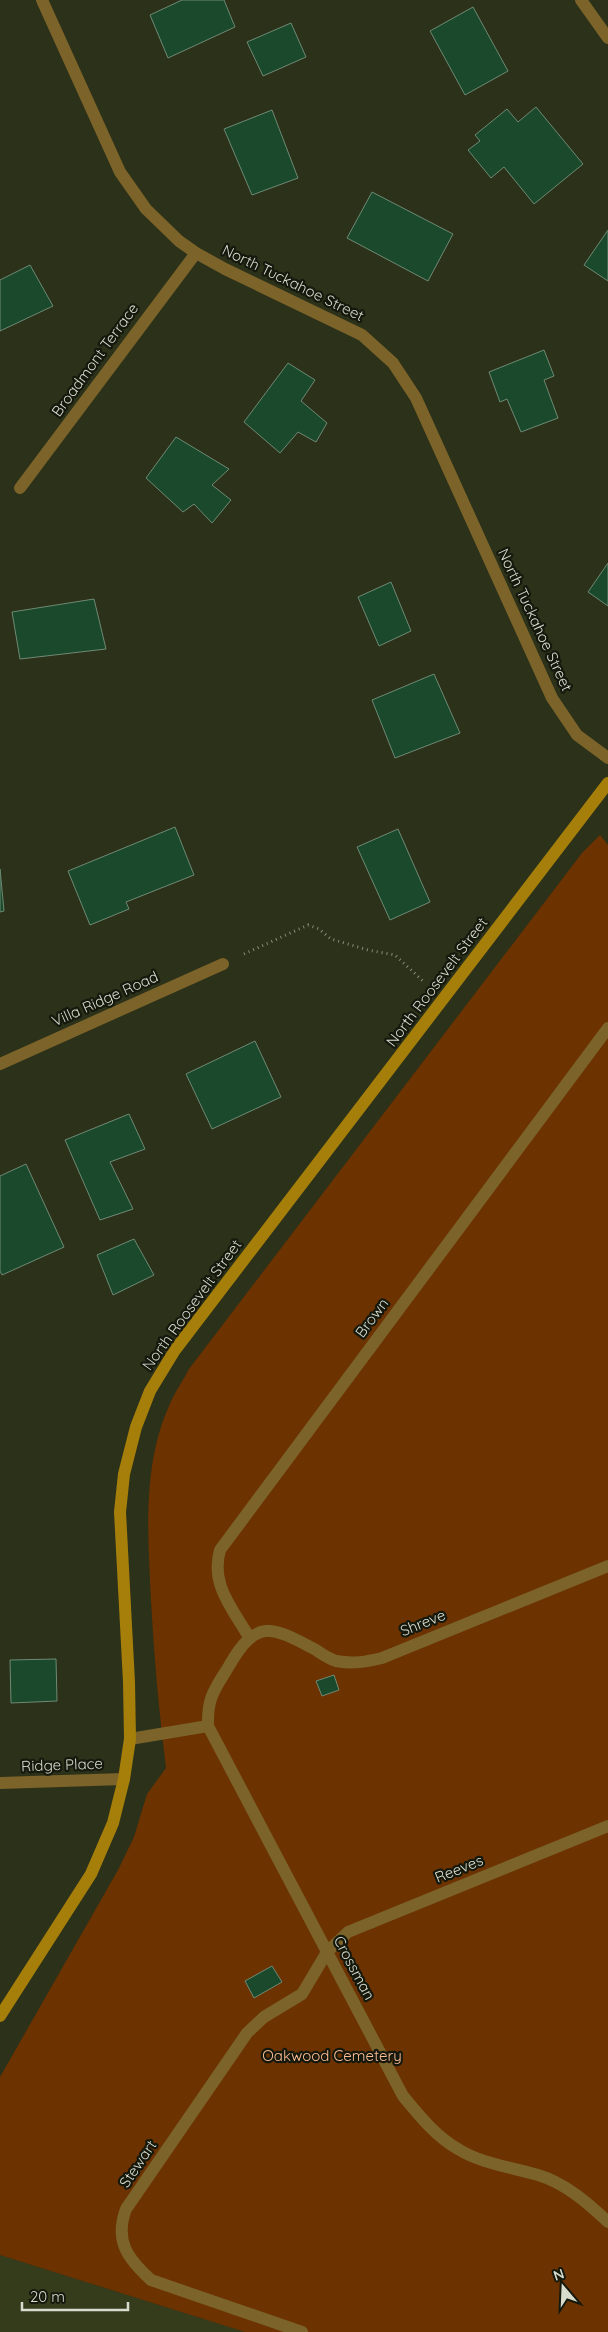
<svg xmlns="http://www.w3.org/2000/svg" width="608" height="2332" font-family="Quicksand,sans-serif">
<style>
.built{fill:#353c1c}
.green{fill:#6c3200}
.building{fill:#1a4a2b;stroke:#6f8975}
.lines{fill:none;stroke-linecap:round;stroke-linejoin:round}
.path{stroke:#878c78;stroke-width:3;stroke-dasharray:1 4;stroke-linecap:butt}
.lane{stroke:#7b6329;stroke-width:12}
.street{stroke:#7b6329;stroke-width:12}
.secondary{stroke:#a67f0b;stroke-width:12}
.labels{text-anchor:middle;stroke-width:4.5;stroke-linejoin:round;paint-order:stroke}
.street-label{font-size:15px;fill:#d8dccd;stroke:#15180d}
.park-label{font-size:15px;fill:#febe95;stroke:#15180d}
</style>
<rect width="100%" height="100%" fill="#2c3119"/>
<path class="built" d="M0,2255l245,77h-245z"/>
<path class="green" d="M600,835l8,10v1487h-363l-245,-77v-178l118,-207 16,-33 13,-43 19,-26c-7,-55 -12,-111 -15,-167 -3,-64 -9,-135 18,-195 5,-13 14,-25 20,-37l393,-516z"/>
<path class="building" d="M182,0h42l11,27 -67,31 -18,-43z
M473,7l35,64 -43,24 -35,-64z
M291,23l15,34 -43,19 -16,-34z
M536,107l47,57 -49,40 -30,-37 -13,11 -23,-28 12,-9 -5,-6 32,-26 11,13z
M272,110l26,68 -46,17 -28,-66z
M372,192l81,42 -25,47 -81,-43z
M608,230v51l-24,-16z
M30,265l23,41 -53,25v-51z
M544,350l10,26 -10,4 14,38 -37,14 -14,-33 -7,3 -11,-30z
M288,363l27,17 -14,21 26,22 -11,19 -18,-10 -18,21 -36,-31z
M176,437l53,32 -17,16 19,15 -19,23 -18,-19 -11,8 -37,-34z
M608,563v43l-20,-14z
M391,582l20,49 -32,15 -21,-49z
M94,599l12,50 -86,10 -8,-47z
M434,674l26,59 -65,25 -23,-58z
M175,827l19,48 -68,27 3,7 -39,16 -22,-54z
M398,829l32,73 -40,18 -33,-73z
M0,869l4,42 -4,1z
M255,1041l26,56 -69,32 -26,-55z
M129,1114l16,35 -35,13 23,47 -33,11 -35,-80z
M26,1164l38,83 -62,28 -2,-4v-95z
M134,1239l20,36 -41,20 -16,-40z
M56,1659l1,42 -46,2 -1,-43z
M334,1675l5,15 -17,6 -6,-15z
M272,1966l10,16 -28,16 -9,-17z"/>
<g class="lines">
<path class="path" d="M244,954l64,-29 11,4 12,10 37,11 27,5 29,27"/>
<path class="lane" d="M608,1566l-226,92c-16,4 -29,6 -46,3 -7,-2 -14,-7 -20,-11 -43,-23 -59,-33 -87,16 -14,23 -22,31 -21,60l195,370c17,20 32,40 55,53 24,15 53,18 80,26 27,8 50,28 70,47
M249,1637c-16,-28 -39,-52 -29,-87l388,-522
M130,1739l78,-13
M302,2332l-151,-52c-23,-21 -37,-39 -25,-71l121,-176 17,-16 38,-23 25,-42 21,-20 260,-106"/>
<path class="street" d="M42,0l78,172 26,37 33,32 17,12 29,16 137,66 31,28 23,35 136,300 25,37 31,23
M581,0l27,38
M20,488l176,-235
M0,1064l223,-100
M0,1783l124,-4"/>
<path class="secondary" d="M0,2016l91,-142 22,-51 11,-44 6,-40 -1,-57 -9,-170 4,-38 12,-47 14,-36 25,-41 433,-567"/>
</g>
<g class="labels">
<g class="street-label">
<text transform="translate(293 283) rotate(26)" y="5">North Tuckahoe Street</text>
<text transform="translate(95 360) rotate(-54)" y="5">Broadmont Terrace</text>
<text transform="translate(535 620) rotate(65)" y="5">North Tuckahoe Street</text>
<text transform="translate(437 982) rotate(-53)" y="5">North Roosevelt Street</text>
<text transform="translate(105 999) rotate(-24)" y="5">Villa Ridge Road</text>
<text transform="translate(192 1305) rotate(-54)" y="5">North Roosevelt Street</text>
<text transform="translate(372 1318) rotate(-53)" y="5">Brown</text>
<text transform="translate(423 1623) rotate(-22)" y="5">Shreve</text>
<text transform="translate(62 1765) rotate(-2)" y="5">Ridge Place</text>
<text transform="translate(459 1869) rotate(-22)" y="5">Reeves</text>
<text transform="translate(354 1968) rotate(62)" y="5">Crossman</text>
<text transform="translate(138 2164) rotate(-56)" y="5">Stewart</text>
</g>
<g class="park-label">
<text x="332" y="2061">Oakwood Cemetery</text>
</g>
</g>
<g transform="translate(563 2287) rotate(341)" stroke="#15180d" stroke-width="4" paint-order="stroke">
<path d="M0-4L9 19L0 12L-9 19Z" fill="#d8dccd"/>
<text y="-8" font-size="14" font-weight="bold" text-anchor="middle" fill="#d8dccd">N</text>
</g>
<path d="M22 2302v8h106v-8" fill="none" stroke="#d8dccd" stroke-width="2.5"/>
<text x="30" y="2302" font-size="15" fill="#d8dccd" stroke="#15180d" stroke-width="4" paint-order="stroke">20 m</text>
</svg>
